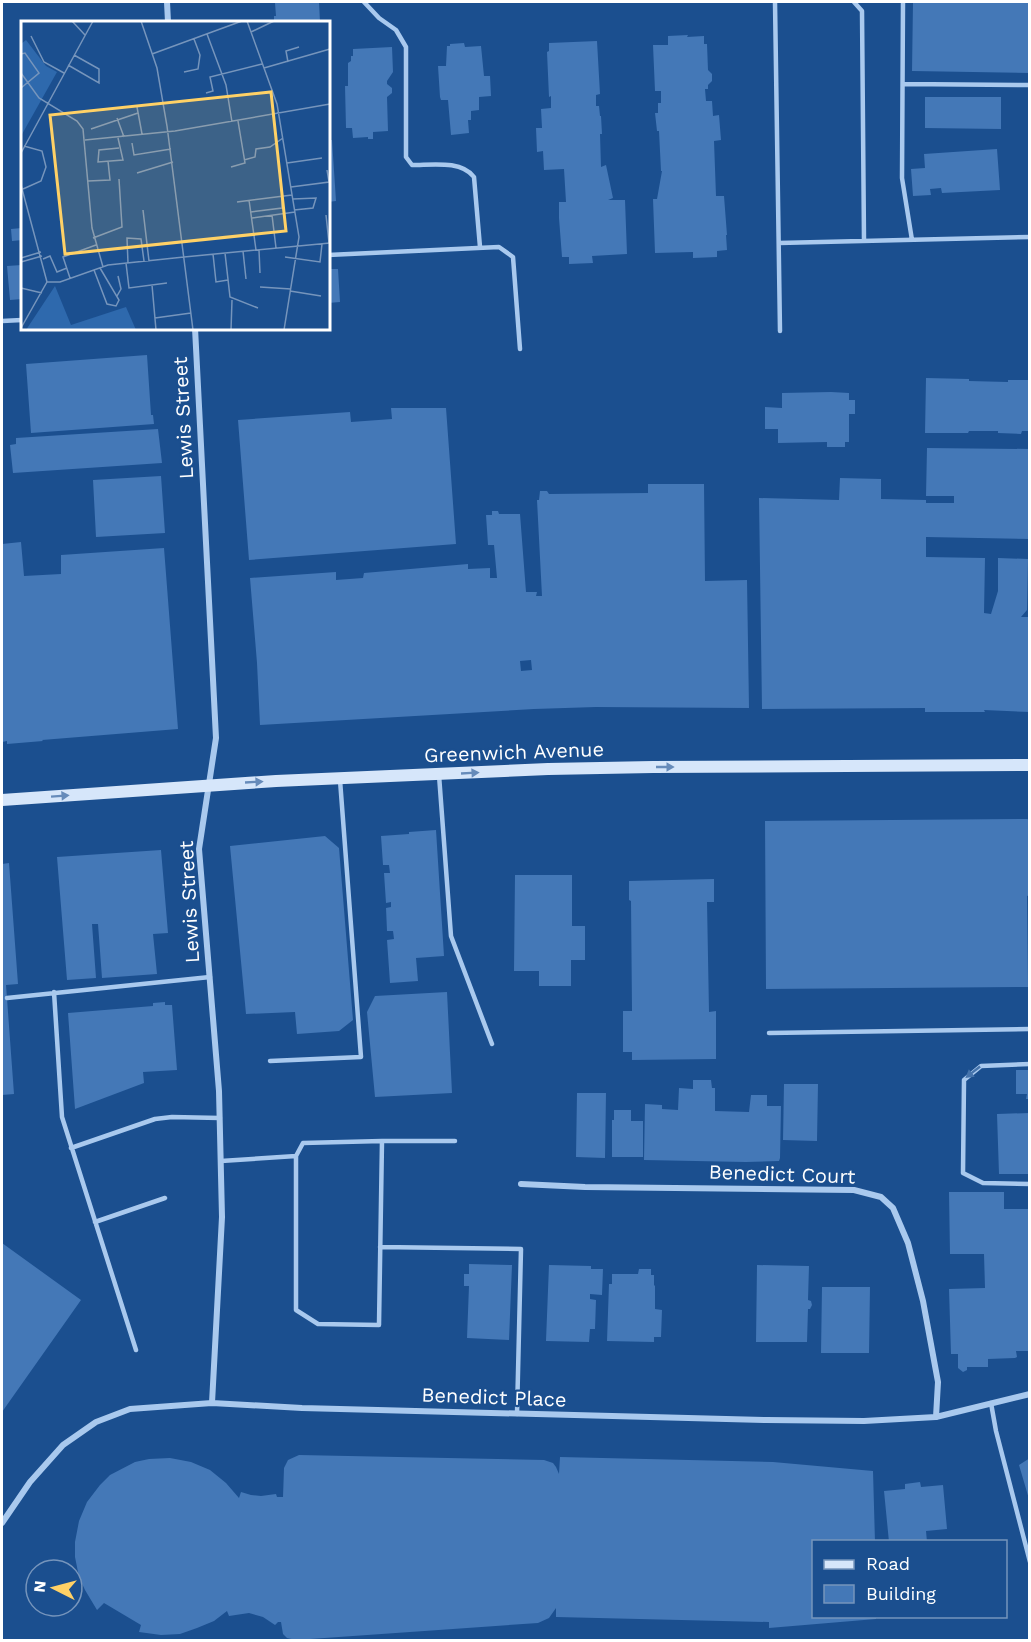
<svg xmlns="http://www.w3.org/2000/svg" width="1031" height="1642" font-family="'Work Sans',sans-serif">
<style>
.building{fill:#4478b7;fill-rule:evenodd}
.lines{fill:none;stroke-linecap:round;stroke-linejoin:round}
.service{stroke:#a9c9ee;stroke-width:4.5}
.minor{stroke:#a9c9ee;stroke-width:6}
.secondary{stroke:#d6e6fa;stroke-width:12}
.oneway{fill:#668bba}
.oneway2{fill:#4674ac}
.labels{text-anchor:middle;stroke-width:4.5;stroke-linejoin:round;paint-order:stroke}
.street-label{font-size:20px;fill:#fff;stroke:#1b4f8f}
.inset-road{fill:none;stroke:#7695bc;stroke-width:1.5}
.view{fill:#ffd166;fill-opacity:0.15;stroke:#ffd166;stroke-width:3}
.inset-edge{fill:none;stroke:#fff;stroke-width:3}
</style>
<rect width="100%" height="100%" fill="#1b4f8f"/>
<path class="building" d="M278,2h41l1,20h-46v-6h2l-1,-13h3z
M913,2h117v71l-118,-2z
M688,35l-1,2 17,-1v8h3l1,26 4,4v7l-4,4v4h-3l1,12h6l1,15 6,-1 2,25 -7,1 2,55h8l3,39h-1l1,15 -10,1v6l-24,1v-6l-38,1 -2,-54h4l5,-28h-1l-2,-40h-2l-2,-18h3v-10h3v-12h-6l-2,-46h15v-9z
M597,41l3,53 -4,1v11h3l1,10h1l1,18h-2l1,33 5,-2 7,33 -5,2h17l2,54 -35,2 1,7 -24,1v-7h-7l-3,-39v-16h7l-2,-33 -20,1 -1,-19 -6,1 -1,-24h6l-1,-19 10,-1v-12l-2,1 -2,-45 2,-1v-8z
M464,43l1,4 16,-1 3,30h6l1,20 -12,1v13l-8,1v9h-3l1,13 -18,2 -3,-35h-7l-1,-3 -2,-31h8l1,-20h3v-2z
M392,47l1,25 -6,9v3l5,4v5l-5,4 1,34 -15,1v7h-5v-2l-15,1 -1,-10h-6l-1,-42h3v-23l3,-2v-5h2v-7z
M925,97h76v32l-76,-1z
M328,140h4l4,61 -8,1z
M997,149l3,41 -58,3 -1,-5 -11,1 1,6 -18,1 -2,-27 14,-1 -1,-14z
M22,228v12l-10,1 -1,-12z
M22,265v34l-12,1 -3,-34z
M328,269h10l2,33 -12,1z
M147,355l4,60h2l1,9 -123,9 -5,-69z
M926,378l43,1v2l39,1v-2h22v51h-8l-1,3 -23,-1v-2h-29l-1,2h-43z
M831,392l18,1v7h6v14h-6v28h-4v5h-18v-5l-49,1v-14h-13v-22l17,1v-15z
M391,408h55l10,136 -207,16 -11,-140 112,-8 1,10 41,-3z
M158,429l4,34 -149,10 -3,-28 6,-1v-6z
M927,448l103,1v90l-104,-2v20l59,1 -1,55 7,1 7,-23v-33l30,1 -1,51 -6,7h9v95l-46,-2 1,2h-60v-4l-163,1 -3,-211 80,2 1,-22 41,1v20l45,1v3h28v-7h-28z
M161,476l4,57 -69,4 -3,-57z
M648,484h56l1,97 42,-1 2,128 -153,-1 -62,2 -274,16 -3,-62 -7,-85 86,-6v8l27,-2 1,-5 104,-9v5l22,-1v10h7l-3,-33h-6l-2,-30h6v-4h6l1,3h21l6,78h11l-1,4h6l-5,-96h2l1,-9h7l2,3 99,-1zM531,660l1,10 -11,1 -1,-10z
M21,542l3,34 37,-2v-19l103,-7 14,181 -136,11 1,1 -36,3v-3l-5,1v-198z
M1027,819l3,1v75l-3,1 1,91 -262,2 -1,-168z
M436,830l8,126 -28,2 2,23 -28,2 -3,-43 7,-1 -1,-8h-6l-1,-23 5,-1v-5l-5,1 -2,-30h6l-1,-8h-6l-2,-29 28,-2v-2z
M325,836l14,12 14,172 -14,11 -42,3 -2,-22 -49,2 -16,-168z
M161,850l7,83 -15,1 4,40 -55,4 -4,-54h-6l4,54 -29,2 -10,-123z
M9,863l9,121 -12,1 8,109 -12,1v-231z
M515,875h57v51h13v34h-14v26h-32v-15h-25z
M714,879v23h-7l2,110 7,-1v48l-84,1v-8h-9v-41h9l-1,-110 -2,-1v-19z
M447,992l5,101 -77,4 -8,-85 8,-16z
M165,1002v3h7l5,65 -34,2 1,11 -69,26 -7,-96 85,-7v-3z
M1016,1070h14v29h-4l1,-5h-11z
M693,1080h18l1,8h3v23l34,1 2,-17h16v11h14l-1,52 -1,3 -33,1 -102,-2 1,-56 17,1v4l16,1 1,-22 14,1z
M784,1084h34l-1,57 -34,-1z
M577,1093h29l-1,65 -29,-1z
M614,1110h17v11h12v36h-31v-37h2z
M1030,1113v61h-31l-2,-60z
M949,1192h55v17h26v142h-14l1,6 -2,1 -27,1v8h-21v3l-4,2 -5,-4v-14h-7l-2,-65 36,-1 -1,-34h-34z
M2,1243l79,57 -79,112z
M469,1264l43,1 -3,75 -42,-2 2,-52h-5v-12h5z
M549,1265l42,1v3h12l-1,26 -12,-1v5l6,1 -1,29h-5l-1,13 -43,-1z
M757,1265l52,1 -1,34 3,1 1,4 -2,4h-2l-1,33h-51z
M639,1269h12v6h3v11l1,-1v24l7,1 -1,27h-7v5l-47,-1 2,-57h3v-10h26z
M822,1287h48l-1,66h-48z
M299,1455l245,5 9,3 3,4 3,7 1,-17 213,5 100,9 2,71h-61v74h62v3l-107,9v-6l-213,-5v-9l-7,10 -11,5 -242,17 -9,-2 -4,-4 -2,-12h-3l-3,3 -12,-8 -14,-4 -20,3 -2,-5 -13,10 -17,7 -17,6 -19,1 -22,-3 2,-7 -37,-22 -7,7 -12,-20 -6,-13 -4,-20v-15l4,-21 8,-19 13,-17 10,-10 25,-13 14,-3 21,-1 21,4 19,8 16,13 13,15 2,-6 10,3 10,1 15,-2 1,3h6l1,-29 4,-8z
M1030,1458v41h-1l-10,-34z
M920,1482l1,5 22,-2 4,44 -21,2 1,11h-38l-5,-51 21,-2v-5z"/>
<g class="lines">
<path class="service" d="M364,2l15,16 17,12 10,17v110l6,8c20,0 49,-5 62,12l6,70
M775,2l5,329
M854,2l8,9 2,230
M903,2l-1,176 10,62
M903,84l127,1
M779,243l251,-6
M328,255l171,-8 14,10 7,92
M2,321l20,-1
M439,775l12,161 41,108
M54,992l8,125 74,233
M7,998l203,-21
M769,1033l261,-4
M270,1061l91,-4 -21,-277
M1030,1064l-49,2 -17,14 -1,93 20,10 47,1
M382,1141h73
M71,1148l84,-29 17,-2 48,1
M221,1161l75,-5 7,-13 79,-2 -3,184 -61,-1 -22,-14v-154
M95,1222l70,-24
M380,1247l141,2 -4,165
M991,1403l5,28 34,131"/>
<path class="minor" d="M167,2l1,20
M195,328l21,410 -17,111 20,242 3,126 -10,186
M521,1184l64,3 269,3 27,7 12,11 15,35 15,58 15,81 -2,35
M2,1523l28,-41 33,-37 33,-23 34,-13 82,-6 90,5 464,12 98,1 72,-4 94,-23"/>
<path class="secondary" d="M2,800l274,-19 272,-12 105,-2 377,-2"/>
</g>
<defs><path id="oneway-solid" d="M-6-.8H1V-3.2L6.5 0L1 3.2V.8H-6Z" transform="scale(1.5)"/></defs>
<g class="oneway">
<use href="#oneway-solid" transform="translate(665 767)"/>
<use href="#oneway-solid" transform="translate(470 773) rotate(-3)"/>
<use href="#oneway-solid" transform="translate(254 782) rotate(-3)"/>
<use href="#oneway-solid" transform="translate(60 796) rotate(-4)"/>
</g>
<use class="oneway2" href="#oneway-solid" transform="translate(973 1072) rotate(142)"/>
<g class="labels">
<g class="street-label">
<text transform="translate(183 418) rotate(-93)" y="7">Lewis Street</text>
<text transform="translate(514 752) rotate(-2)" y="7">Greenwich Avenue</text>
<text transform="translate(189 902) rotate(-93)" y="7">Lewis Street</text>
<text transform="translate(782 1174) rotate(2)" y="7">Benedict Court</text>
<text transform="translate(494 1397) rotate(2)" y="7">Benedict Place</text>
</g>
</g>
<g transform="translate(21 21)">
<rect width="309" height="309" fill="#1b4f8f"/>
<path d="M5,19l20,26 11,6 -36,64v-92zM34,265l16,39 55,-18 10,23h-110z" fill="#2e69ad"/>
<path class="inset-road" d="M51,0l13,14M120,0l16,47 10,58 26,204M226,0l30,83 22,133 -15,93M230,11l23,-11M186,13l19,51 6,37M10,15l13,26 20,11M0,33l4,-1 14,20 -18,15M131,33l90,-33M267,41l-2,-11 13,-4M47,44l31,18v-14l-25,-14M243,47l66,-19M163,51l14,-3 2,-14 -6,-16M0,52l18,25 38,23 6,8 9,99 11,39M185,72l7,-2 -3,-14 52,-13M116,86l5,27M96,97l7,19M70,108l47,-16M97,117l5,22 -25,2 1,-12 20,-2M64,119l90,-9 155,-27M111,122l2,12 37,-6M0,132l72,-132M223,139l11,-3 1,-8 14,-2 13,-9M266,142l35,-5M210,146l14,-4 -7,-42M116,152l36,-11M67,160l22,-1 -2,-19M0,164l26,97M270,166l38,-5 -2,-12M2,168l18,-8 5,-14 -4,-16 -18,-5M272,178l23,-1 -3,10 -19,2M228,179l7,50M216,181l55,-7M122,189l6,51M230,191l31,-4v-12M251,194l4,33M305,194l3,28M231,197l43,-6M72,217l29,-11 -3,-48M238,229l1,23M222,230l3,28M204,232l5,44 28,11M192,233l3,28 12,-2M163,236l146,-14M264,236l35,5 2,-18M0,237l20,-6M22,238l7,-3 7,16 10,-4M0,241l21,-6M105,242l3,25 38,-5M107,242l-1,-25 14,1 3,22M73,249l13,34 9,2 3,-6 -19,-32M49,257l-7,-21 33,-12M131,264l4,45M239,266l31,2M0,267l21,5M269,270l31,5M96,275l4,-7 -3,-13M134,297l36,-5M0,307l26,-46h13l48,-17 76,-8M210,309l1,-30"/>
<path class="view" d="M250,71l15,139 -221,23 -15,-139z"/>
<rect width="309" height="309" class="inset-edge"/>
</g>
<rect width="1031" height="1642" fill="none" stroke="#ffffff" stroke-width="6"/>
<rect x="812" y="1540" width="195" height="78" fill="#1b4f8f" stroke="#7695bc" stroke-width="1.5"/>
<rect x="824" y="1560" width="30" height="9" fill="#d6e6fa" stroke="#7695bc" stroke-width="1.5"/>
<text x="866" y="1570" font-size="18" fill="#ffffff">Road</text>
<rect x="824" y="1585" width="30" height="18" fill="#4478b7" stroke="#7695bc" stroke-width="1.5"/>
<text x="866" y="1600" font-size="18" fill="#ffffff">Building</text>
<g transform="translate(54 1588) rotate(276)"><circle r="28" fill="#1b4f8f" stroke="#7695bc" stroke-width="1.5"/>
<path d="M0-4.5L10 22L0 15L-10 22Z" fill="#ffd166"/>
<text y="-9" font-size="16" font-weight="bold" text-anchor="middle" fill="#ffffff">N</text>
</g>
</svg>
